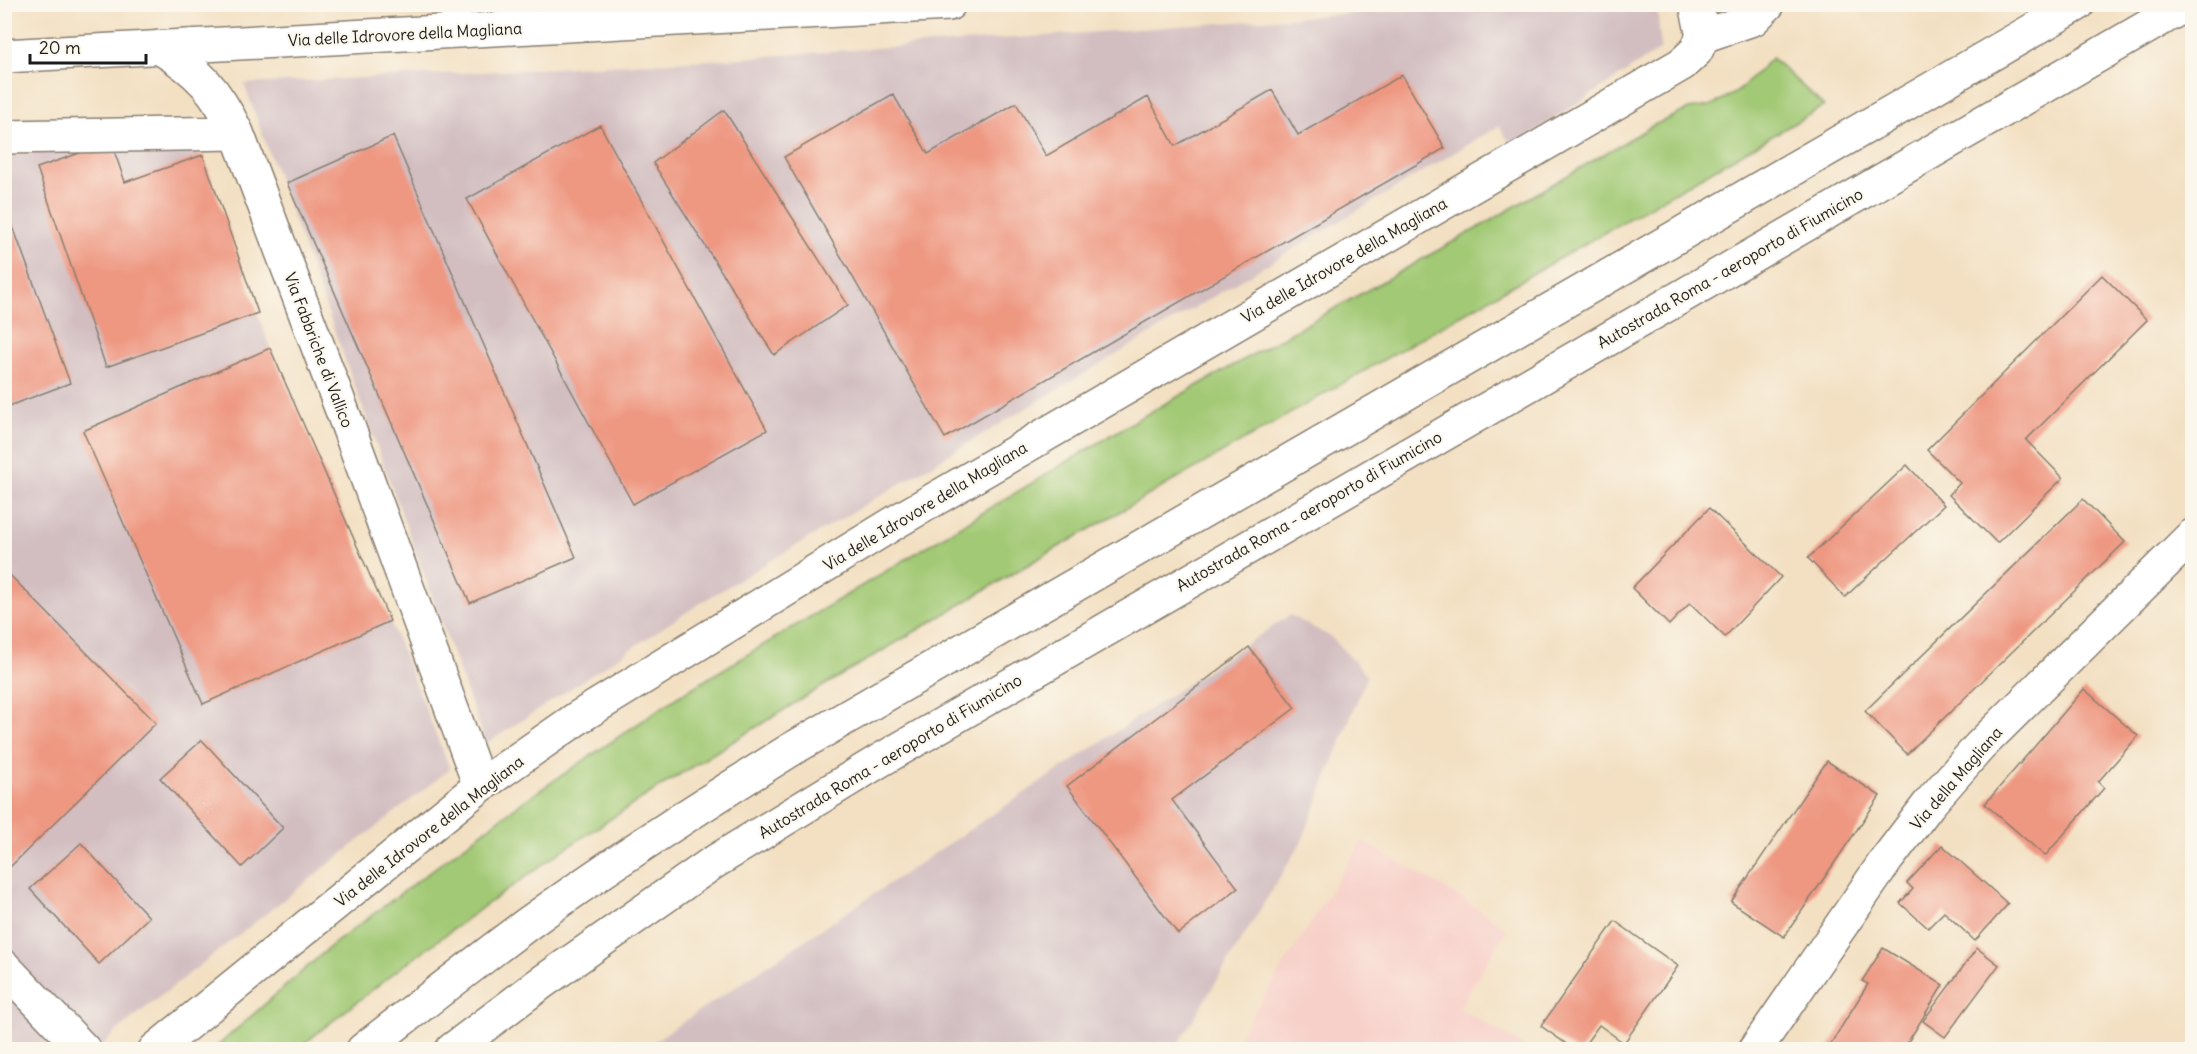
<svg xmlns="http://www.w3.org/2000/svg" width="2197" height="1054" font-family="Delius,sans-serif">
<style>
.built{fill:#f7d0c9}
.industrial{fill:#d2bec1}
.green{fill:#a2c974;stroke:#5f7248;stroke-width:1.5}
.building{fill:#ee9781}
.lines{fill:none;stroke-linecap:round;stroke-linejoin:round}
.minor-casing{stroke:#887e70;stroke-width:36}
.highway-casing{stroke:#887e70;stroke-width:36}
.minor{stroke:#fff;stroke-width:33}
.highway{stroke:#fff;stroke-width:33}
.labels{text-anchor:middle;stroke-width:4.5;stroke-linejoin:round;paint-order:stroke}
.street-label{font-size:16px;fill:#1c1c1c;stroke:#fbf7ec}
</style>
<rect width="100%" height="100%" fill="#fbf7ec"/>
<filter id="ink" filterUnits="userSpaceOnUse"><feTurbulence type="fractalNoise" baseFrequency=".0167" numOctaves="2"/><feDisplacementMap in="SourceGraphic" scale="12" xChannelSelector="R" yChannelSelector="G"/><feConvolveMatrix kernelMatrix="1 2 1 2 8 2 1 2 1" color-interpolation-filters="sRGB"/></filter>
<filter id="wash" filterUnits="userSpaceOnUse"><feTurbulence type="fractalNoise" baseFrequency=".008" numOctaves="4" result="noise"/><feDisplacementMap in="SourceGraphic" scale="24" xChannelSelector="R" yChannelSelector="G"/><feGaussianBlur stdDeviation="1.35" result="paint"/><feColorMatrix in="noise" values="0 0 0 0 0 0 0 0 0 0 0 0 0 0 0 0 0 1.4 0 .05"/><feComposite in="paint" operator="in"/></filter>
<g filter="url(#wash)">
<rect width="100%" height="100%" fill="#f3e0c3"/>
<path class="built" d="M1362,841l103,59 42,29 -48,79 71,41h-299z"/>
<path class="industrial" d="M1480,4l177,1 4,44 -149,97 -13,-20 -797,476 -216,142 -242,-660 485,-25z
M111,142l92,13 67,193 120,273 60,148 -330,259 -22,21h-93l-1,-893z
M1290,615l41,22 36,38 -65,166 -127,208 -534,1z"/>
<path class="green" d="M1772,58l52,48 -814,469 -197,117 -149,92 -98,64 -87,62 -84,62 -98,77h-83l117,-103 190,-143 158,-107 459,-277 345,-194 169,-99 37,-17 21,-3 27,-14z"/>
<g id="blocks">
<path class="building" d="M1402,75l43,73 -500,290 -161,-281 109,-63 35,60 88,-51 30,53 102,-59 27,49 97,-56 26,45z
M724,110l124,195 -74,50 -121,-192z
M600,125l167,305 -134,74 -166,-305z
M393,136l183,421 -106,46 -183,-420z
M111,142l14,40 78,-27 55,158 -152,54 -69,-199z
M4,202l66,181 -66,25z
M2102,275l45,45 -121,120 37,38 -66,65 -48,-48 11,-12 -33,-33z
M270,348l120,273 -187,83 -120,-273z
M1907,465l37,40 -99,92 -37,-39z
M2083,499l42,43 -218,212 -42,-43z
M1709,508l72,69 -56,60 -35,-34 -21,22 -37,-37z
M4,569l152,154 -152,150z
M1249,647l46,61 -123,92 66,88 -60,46 -111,-148z
M2084,689l54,47 -40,46 6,6 -59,68 -60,-52z
M202,740l81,88 -41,39 -82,-89z
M1827,761l53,35 -96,141 -53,-35z
M81,843l68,74 -50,47 -69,-75z
M1942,845l66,59 -33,37 -31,-29 -16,16 -28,-25 13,-14 -6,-6z
M1615,921l63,45 -54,77 -25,-18 -18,25h-6l-34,-24z
M1883,948l60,37 -40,65h-76l41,-66 -6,-3z
M1977,948l22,17 -54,72 -22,-16z"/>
</g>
</g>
<g filter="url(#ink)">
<use href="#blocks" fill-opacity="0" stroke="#887e70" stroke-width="1.5"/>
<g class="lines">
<g class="minor-casing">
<path id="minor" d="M1703,36l50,-17 15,-15
M159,47c41,25 57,43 78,86
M4,56l945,-52
M4,137l233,-4 111,293 132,360
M4,967l80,83
M155,1050l325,-264 99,-69 320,-197 783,-456 14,-13 7,-15 -7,-32
M1755,1050l132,-191 42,-55 50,-57 213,-211"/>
</g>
<g class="highway-casing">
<path id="highway" d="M363,1050c54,-42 108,-84 163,-125 86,-62 176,-120 266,-176l1286,-745
M452,1050l89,-67 170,-119 168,-103 1308,-757"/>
</g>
<use href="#minor" class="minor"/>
<use href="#highway" class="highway"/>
</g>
</g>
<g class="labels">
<g class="street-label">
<text transform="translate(405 34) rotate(-3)" y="6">Via delle Idrovore della Magliana</text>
<text transform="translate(1344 260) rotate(-30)" y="6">Via delle Idrovore della Magliana</text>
<text transform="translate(1730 268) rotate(-30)" y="6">Autostrada Roma - aeroporto di Fiumicino</text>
<text transform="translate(319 350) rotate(69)" y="6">Via Fabbriche di Vallico</text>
<text transform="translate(925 506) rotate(-31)" y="6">Via delle Idrovore della Magliana</text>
<text transform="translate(1309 511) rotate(-30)" y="6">Autostrada Roma - aeroporto di Fiumicino</text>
<text transform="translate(890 756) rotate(-31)" y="6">Autostrada Roma - aeroporto di Fiumicino</text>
<text transform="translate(1956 778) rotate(-49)" y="6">Via della Magliana</text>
<text transform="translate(429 831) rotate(-38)" y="6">Via delle Idrovore della Magliana</text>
</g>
</g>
<rect width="2197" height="1054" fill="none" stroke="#fbf7ec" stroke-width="24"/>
<path d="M30 54v9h116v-9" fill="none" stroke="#1c1c1c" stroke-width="3"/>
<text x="39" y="54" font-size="18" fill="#1c1c1c" stroke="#fbf7ec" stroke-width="4.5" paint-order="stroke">20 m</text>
</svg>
